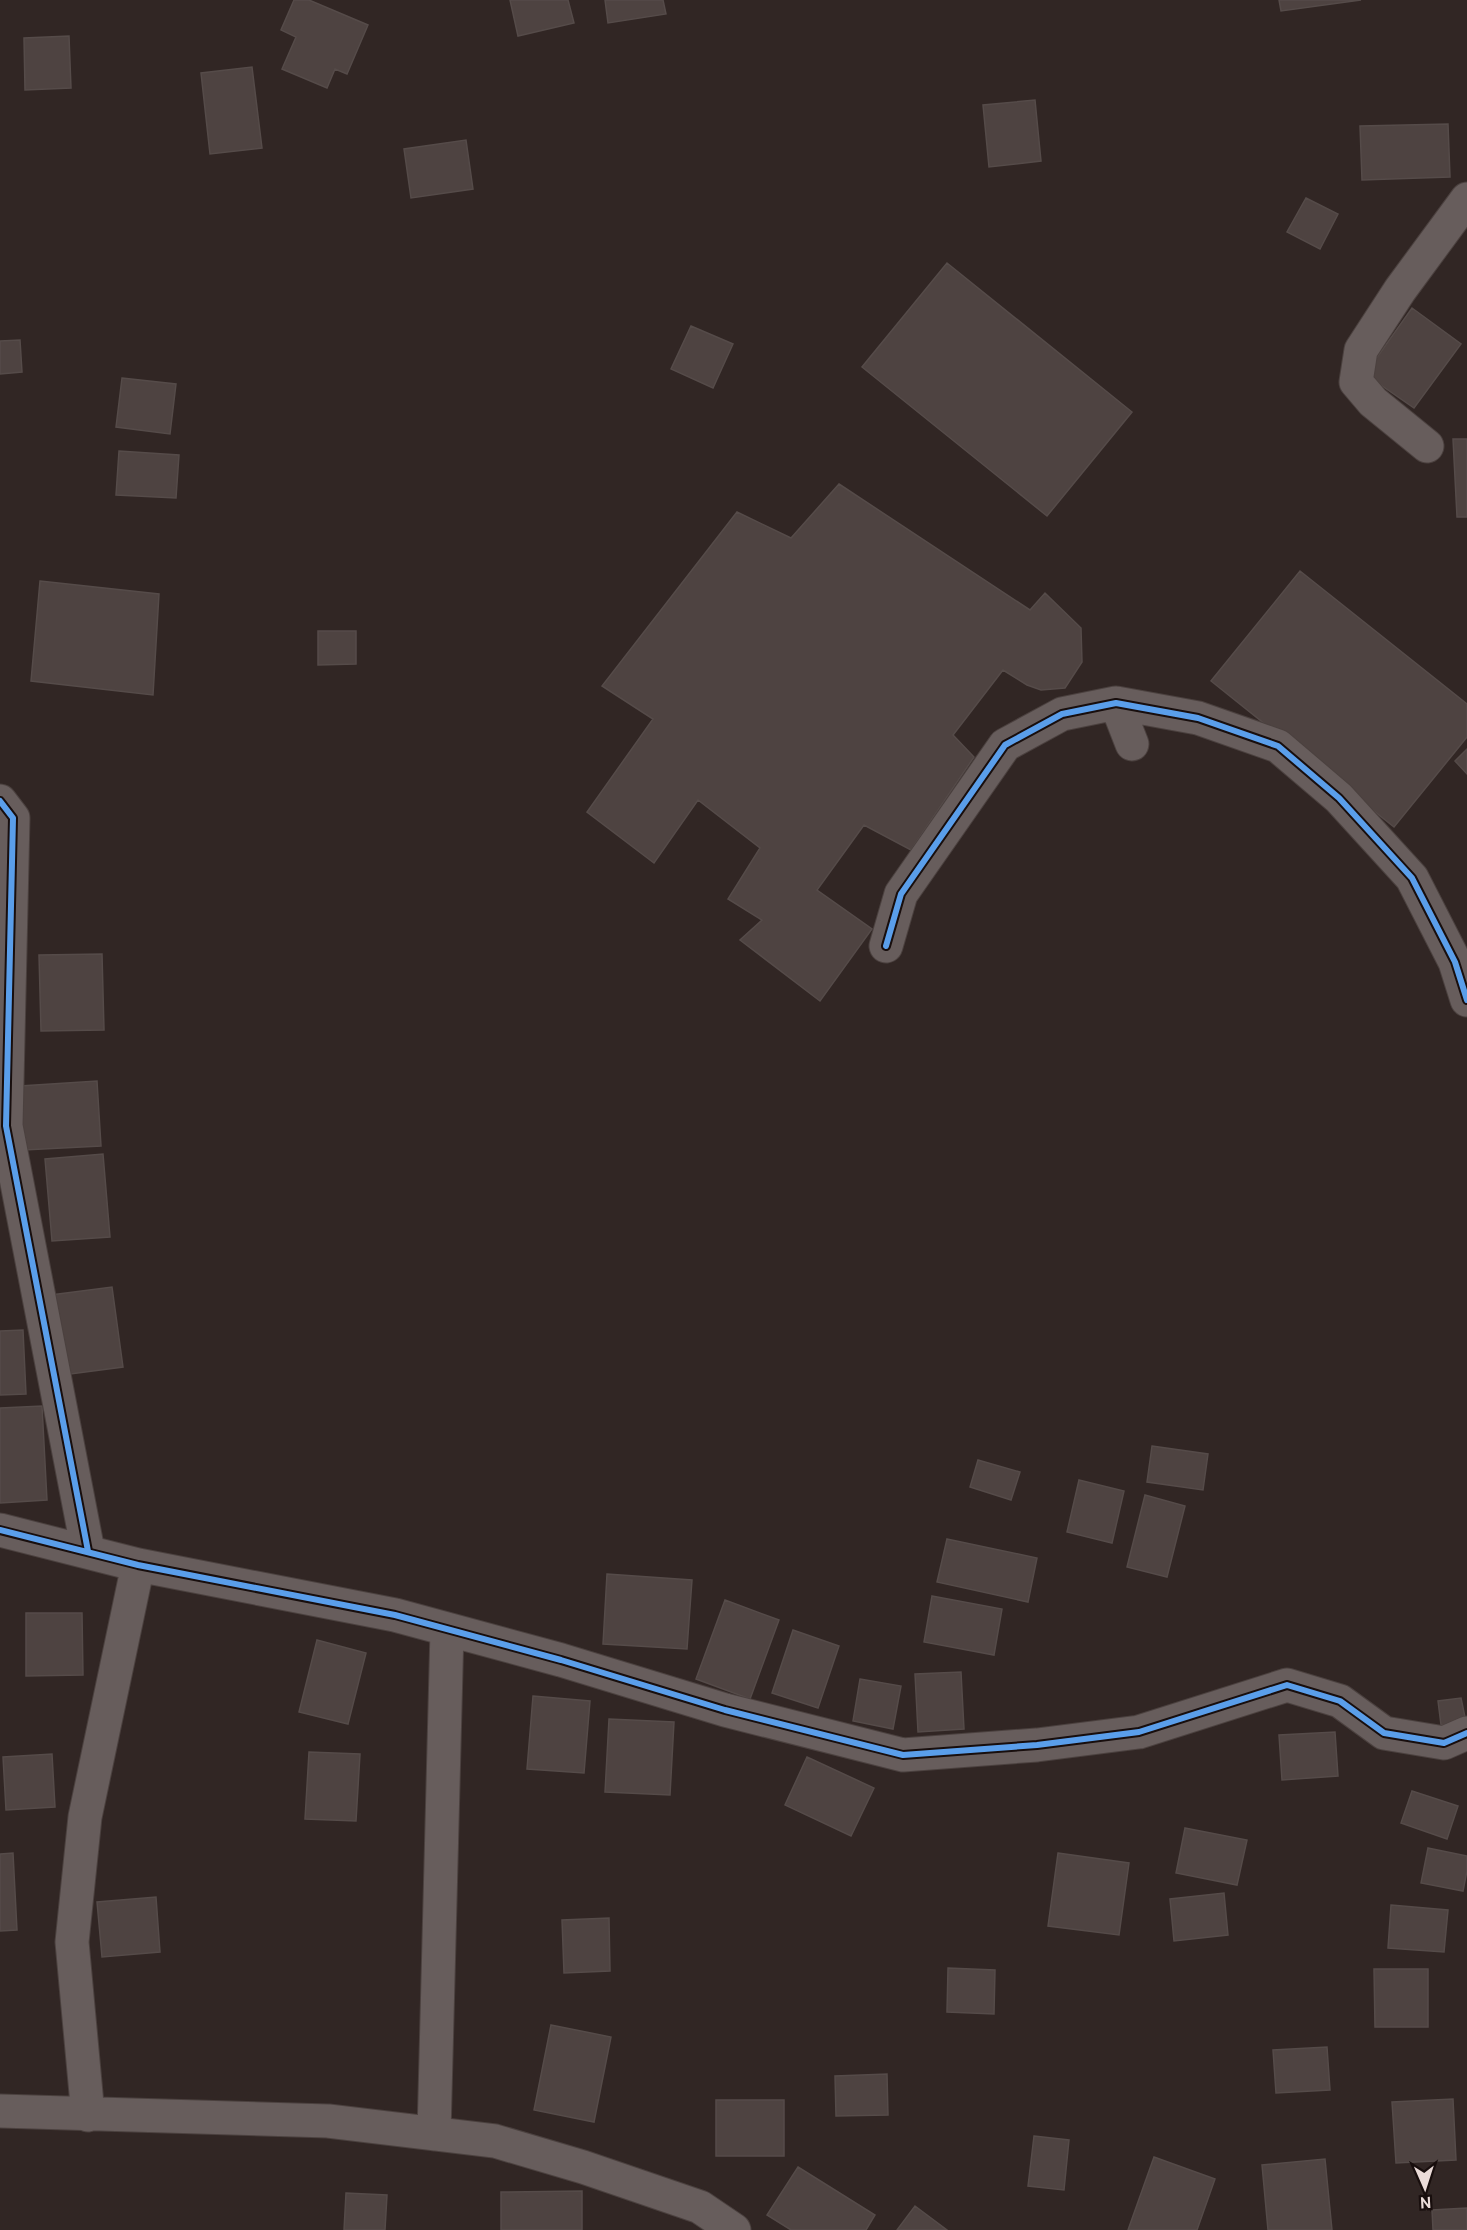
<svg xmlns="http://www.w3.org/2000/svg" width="1467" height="2230" font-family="Cabin,sans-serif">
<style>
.building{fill:#4e4341;stroke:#554b49;stroke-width:1.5}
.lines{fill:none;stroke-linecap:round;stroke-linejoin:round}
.minor-casing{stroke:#4b413f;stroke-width:35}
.minor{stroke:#675d5c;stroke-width:33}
.cycleway-casing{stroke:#180e0d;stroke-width:10}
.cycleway{stroke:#5a9eea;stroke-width:6}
</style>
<rect width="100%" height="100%" fill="#312624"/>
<path class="building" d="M294,0h15l59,25 -21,49 -12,-5 -8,19 -45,-19 14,-32 -15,-7z
M510,0h58l6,23 -56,13z
M605,0h58l3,14 -58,9z
M1279,0h82l-80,11z
M69,36l2,52 -46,2 -1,-52z
M252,67l10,81 -52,6 -9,-81z
M1035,100l6,61 -52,6 -6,-62z
M1448,124l2,53 -88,3 -2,-54z
M466,140l7,49 -62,9 -7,-49z
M1306,198l32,16 -18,35 -33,-17z
M947,263l185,149 -85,104 -185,-149z
M1412,308l49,36 -47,64 -49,-34z
M691,326l42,18 -20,44 -42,-19z
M20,340l2,32 -22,2v-33z
M122,378l54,6 -6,50 -54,-7z
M1453,439h14v78h-10z
M119,451l60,4 -3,43 -60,-3z
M839,484l191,126 15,-17 36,35 1,34 -17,26 -24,2 -14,-5 -24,-15 -50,65 21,22 -63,93 -47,-25 -47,65 55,39 -52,72 -80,-61 22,-20 -34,-21 32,-51 -62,-48 -44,63 -67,-51 66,-93 -51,-33 135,-174 54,26z
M1300,571l167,133v33l-73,90 -183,-146z
M40,581l119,13 -6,101 -122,-14z
M318,631h38v33l-38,1z
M1467,749v25l-12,-13z
M102,954l2,76 -63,1 -2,-76z
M97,1081l4,65 -77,4 -4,-64z
M103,1154l7,83 -58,4 -7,-82z
M112,1287l11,80 -60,8 -12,-80z
M23,1330l3,64 -26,1v-64z
M42,1406l5,94 -47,3v-95z
M1152,1446l56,8 -5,36 -56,-8z
M978,1460l42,12 -9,28 -41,-13z
M1079,1480l45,11 -12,52 -45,-11z
M1145,1495l40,11 -18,71 -40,-10z
M947,1539l90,19 -9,44 -91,-20z
M607,1574l85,6 -5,69 -84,-5z
M932,1596l70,13 -8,46 -70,-13z
M725,1600l54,20 -29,79 -54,-20z
M26,1613h56l1,62 -57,1z
M793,1630l46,16 -21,62 -46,-15z
M317,1640l49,13 -18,71 -49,-12z
M961,1672l3,57 -46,3 -3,-58z
M860,1679l41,7 -8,43 -40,-8z
M533,1696l57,5 -6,72 -57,-4z
M1461,1698l5,24 -25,3 -3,-24z
M609,1719l65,3 -4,73 -65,-3z
M1335,1732l3,44 -56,4 -3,-45z
M309,1752l51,2 -4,67 -51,-2z
M52,1754l3,53 -49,3 -3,-53z
M807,1757l67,31 -23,48 -66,-31z
M1412,1791l46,15 -11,33 -46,-16z
M1185,1828l62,12 -10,45 -61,-12z
M1428,1848l39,8v15l-4,20 -42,-8z
M13,1853l4,77 -17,1v-77z
M1058,1853l71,10 -10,72 -71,-9z
M1224,1893l4,42 -54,6 -4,-42z
M156,1897l4,55 -58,5 -5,-55z
M1391,1905l57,5 -4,42 -56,-4z
M609,1918l1,53 -46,2 -2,-53z
M948,1968l47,2 -1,44 -47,-2z
M1374,1969h54v58h-53z
M551,2025l60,12 -17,85 -60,-12z
M1327,2047l3,43 -54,3 -3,-43z
M887,2074l1,41 -52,1 -1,-40z
M1453,2099l3,61 -60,3 -4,-61z
M716,2100h68v56h-68z
M1034,2136l35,4 -5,50 -36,-4z
M1154,2157l61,22 -18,51h-69z
M1325,2159l7,71h-64l-6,-65z
M798,2167l77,48 -9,15h-75l-24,-15z
M582,2191v39h-81v-38z
M346,2193l41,2 -2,35h-41z
M915,2206l32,24h-50z
M1467,2208v22h-34l-1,-20z"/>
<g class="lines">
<g class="minor-casing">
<path id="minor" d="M1427,446l-54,-44 -17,-20 5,-32 39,-60 67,-91
M1116,703l16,41
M0,801l13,17 -7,308 82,425
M886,946l15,-52 104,-149 57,-31 54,-11 82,15 80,28 61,52 73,80 43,84 12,38
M0,1530l138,35 257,50 166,45 164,50 178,45 134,-10 102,-13 148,-47 53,16 44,32 60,10 23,-10
M0,2111l328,10 167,20 88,26 117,40 34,23
M88,2115l-16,-173 13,-125 53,-252
M434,2134l13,-504"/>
</g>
<use href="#minor" class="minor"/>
<g class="cycleway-casing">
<path id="cycleway" d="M0,801l13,17 -7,308 82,425
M886,946l15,-52 104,-149 57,-31 54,-11 82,15 80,28 61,52 73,80 43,84 12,38
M0,1530l138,35 257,50 166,45 164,50 178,45 134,-10 102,-13 148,-47 53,16 44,32 60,10 23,-10"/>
</g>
<use href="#cycleway" class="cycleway"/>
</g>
<g transform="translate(1425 2188) rotate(177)" stroke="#180e0d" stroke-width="4.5" paint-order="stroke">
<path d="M0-4.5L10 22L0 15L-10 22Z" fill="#ebdcd9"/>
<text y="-9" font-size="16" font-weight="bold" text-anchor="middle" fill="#ebdcd9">N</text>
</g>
</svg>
